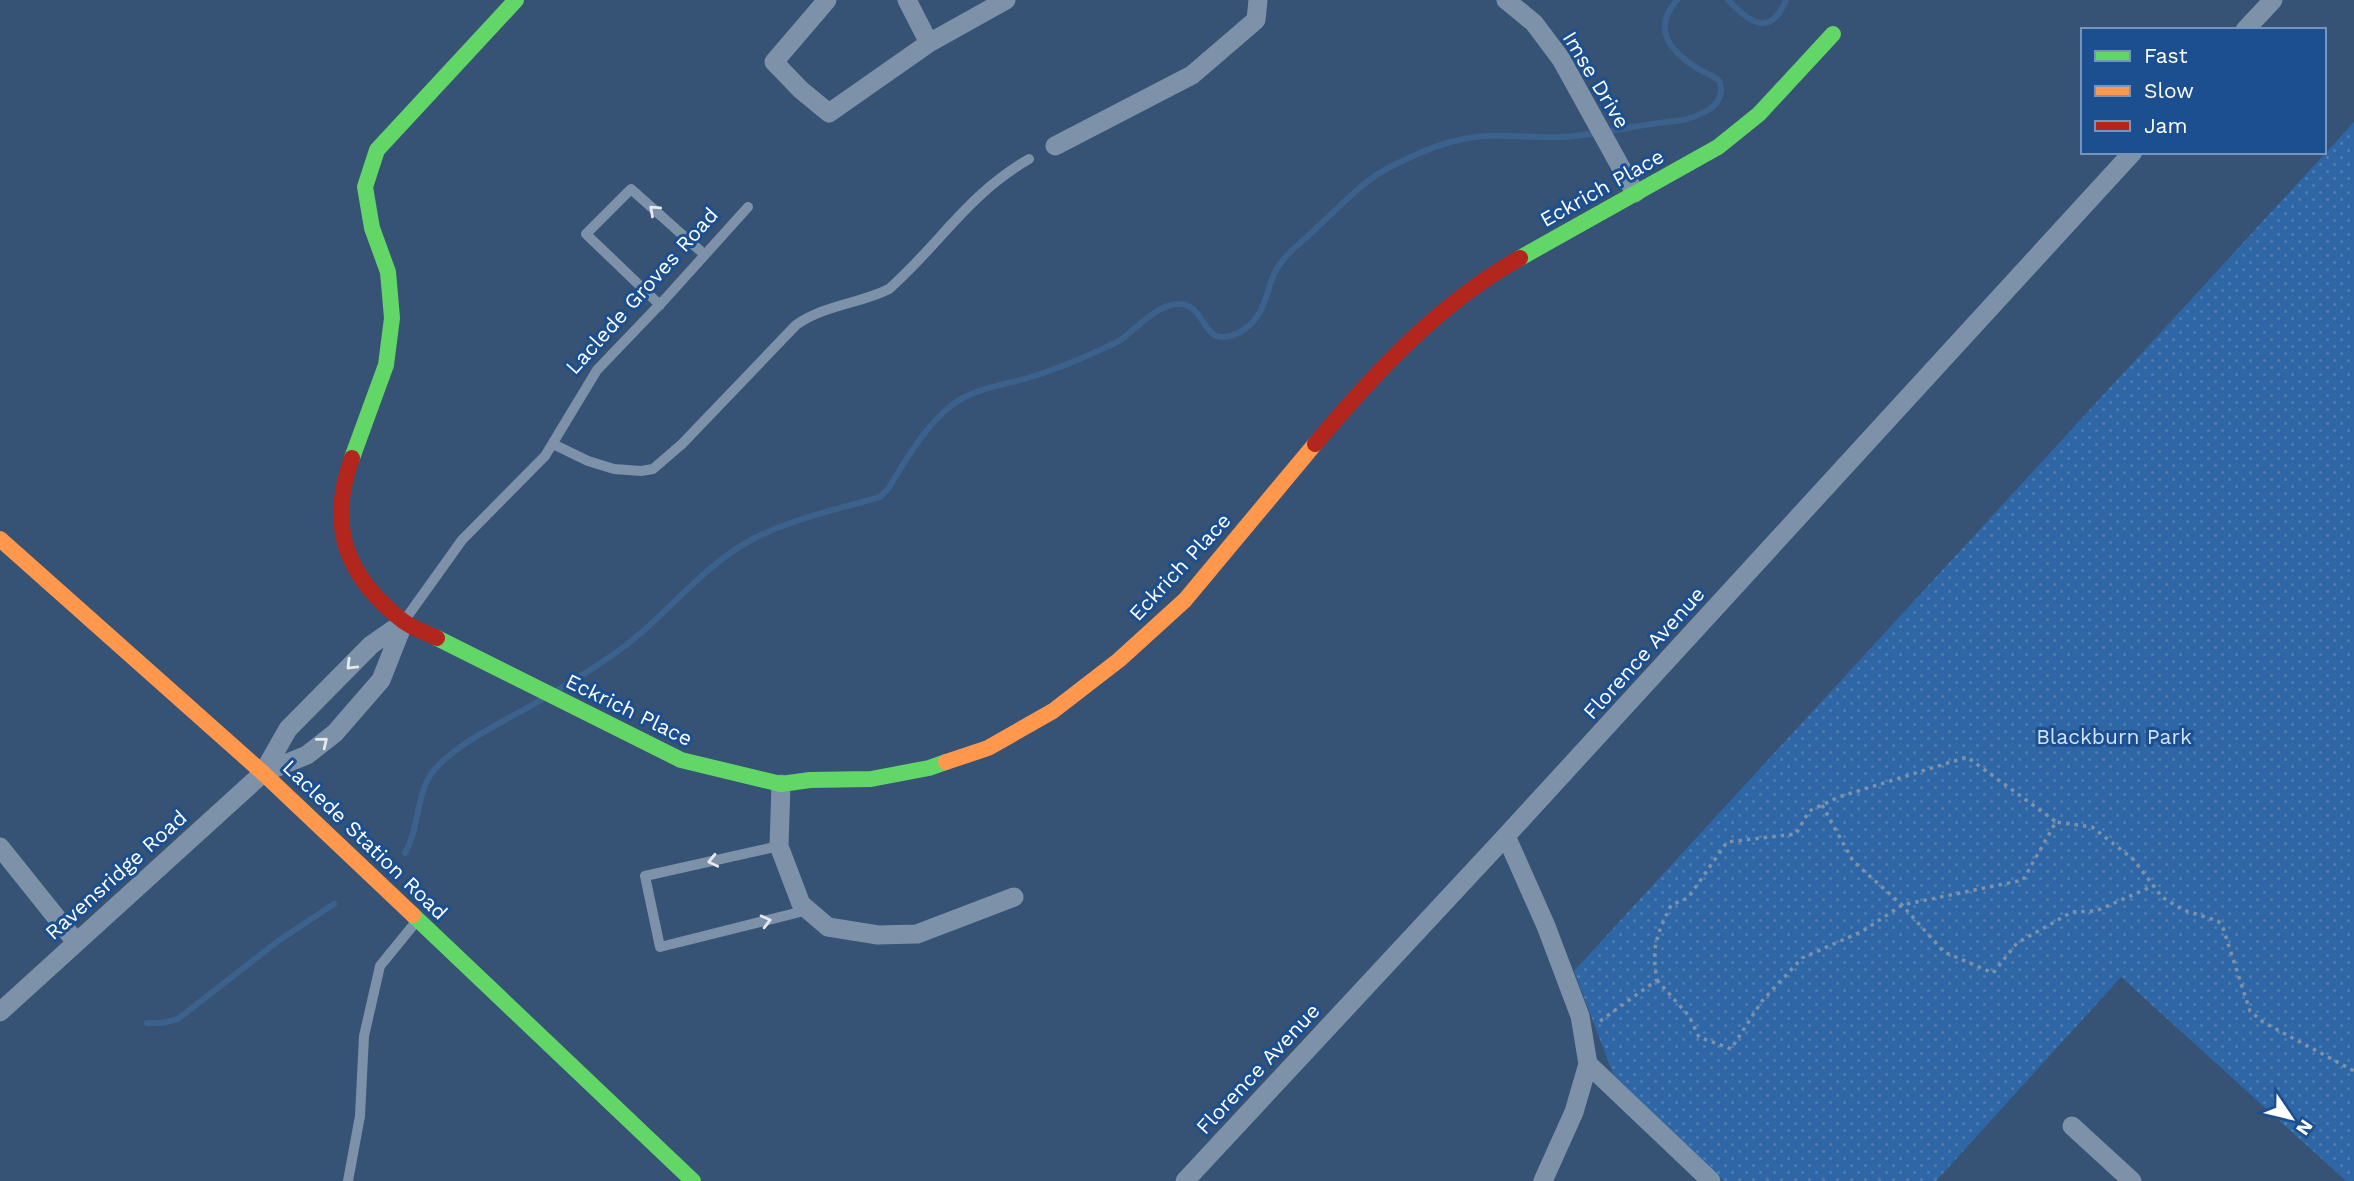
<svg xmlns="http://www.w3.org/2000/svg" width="2354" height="1181" font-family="'Work Sans',sans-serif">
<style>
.park{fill:url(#park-dots)}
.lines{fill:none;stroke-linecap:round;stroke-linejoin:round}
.stream{stroke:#3b618d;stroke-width:6}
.path{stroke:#7d92a8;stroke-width:3.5;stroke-dasharray:3.5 5;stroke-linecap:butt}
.lane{stroke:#7d92a8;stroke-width:10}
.street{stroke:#7d92a8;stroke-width:19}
.fast{stroke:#63d668;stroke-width:16}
.slow{stroke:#ff974d;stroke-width:16}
.jam{stroke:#b3261e;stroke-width:16}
.oneway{stroke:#e5e9ee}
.labels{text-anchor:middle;stroke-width:6;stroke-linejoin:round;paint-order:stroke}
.street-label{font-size:21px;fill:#fff;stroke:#1b4f8f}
.park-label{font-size:21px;fill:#cfe3fa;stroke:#1b4f8f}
</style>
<defs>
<pattern id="park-dots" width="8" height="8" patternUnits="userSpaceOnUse" patternTransform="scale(1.75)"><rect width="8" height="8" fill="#2f66a5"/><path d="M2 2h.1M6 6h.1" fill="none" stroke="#4e7db2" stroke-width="1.8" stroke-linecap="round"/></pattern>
</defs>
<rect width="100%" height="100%" fill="#365274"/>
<path class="park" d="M2354,122v1059h-8l-225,-204 -185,204h-212l-111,-107 -39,-103z"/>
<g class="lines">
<path class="stream" d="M1728,0c22,23 42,38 58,0
M559,689c29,-17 58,-35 83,-57 37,-32 67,-70 111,-93 38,-20 85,-30 127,-42l8,-8c18,-29 36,-62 64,-84 22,-17 53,-20 79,-28 23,-7 47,-17 69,-27 6,-3 13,-6 19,-9 17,-12 36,-35 58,-37 32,-2 22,49 63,28 21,-11 25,-32 32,-53 5,-14 17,-27 29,-37 28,-23 57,-59 89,-75 30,-15 61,-29 95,-31 30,-2 59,4 89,0 37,-4 73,-13 110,-16 15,-5 36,-11 37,-29 0,-3 0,-7 -2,-10 -4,-5 -14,-8 -19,-11 -28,-17 -50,-40 -23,-70
M405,853c13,-22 11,-49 22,-72 16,-33 81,-61 114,-81
M147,1023h15l16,-4 100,-78 56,-37"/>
<path class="path" d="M1822,805l31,56 49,44 42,47 49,21 24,-30 55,-31 24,-1 57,-25
M1657,980l32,36 10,21 32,12 31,-48 40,-43 61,-27 39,-26 121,-25 33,-58 36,5 41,32 29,38 21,13 35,11 5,7 27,83 13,11 91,49
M1600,1021l57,-41c-6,-34 0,-45 14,-75l17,-7 39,-56 69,-8 13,-23 30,-14 128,-40 88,64"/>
<path class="lane" d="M660,305l-74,-71 45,-45 74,66
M553,444l35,17 26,8 27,2 12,-2 29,-25 114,-119c28,-20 63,-21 93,-36 51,-45 78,-94 140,-130
M404,621l58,-81 83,-84 52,-86 69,-72 82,-91
M779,846l-134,30 15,71 148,-37
M348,1181l12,-65 4,-80 16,-70 35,-43"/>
<path class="street" d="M827,0l-53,62 27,28 28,23 100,-70 77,-43
M907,0l22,43
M1506,0l28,23 27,36 74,134
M2245,30l28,-30
M1055,146l137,-71 64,-55 2,-20
M263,773l44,-18 28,-22 46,-53 23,-58
M781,784l-2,62 22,58 27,23 50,8 39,-1 97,-37
M1506,836l40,90 34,90 8,48 123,117
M0,847l76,95
M0,1012l263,-239 25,-44 83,-84 33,-23
M2072,1126l60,55
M1185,1181l321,-345 627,-684
M1543,1181l31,-69 14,-48"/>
<path class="fast" d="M1520,258l198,-111 41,-33 74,-80
M352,458l34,-93 6,-47 -4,-46 -16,-44 -7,-41 12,-37 139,-150
M437,638l244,122 100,24 29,-4 61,-1 58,-11 17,-6
M413,915l280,266"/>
<path class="slow" d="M0,539l263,234 150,142
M946,762l42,-14 65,-37 66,-51 66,-60 130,-156"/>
<path class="jam" d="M1315,444c60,-71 123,-140 205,-186
M352,458c-25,68 -6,119 51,163 9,7 23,12 34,17"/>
</g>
<defs><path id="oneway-chevron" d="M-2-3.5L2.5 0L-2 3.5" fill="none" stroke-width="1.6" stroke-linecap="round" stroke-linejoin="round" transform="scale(1.75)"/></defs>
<g class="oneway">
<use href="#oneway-chevron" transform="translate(654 210) rotate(-138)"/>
<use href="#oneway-chevron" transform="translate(351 665) rotate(135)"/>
<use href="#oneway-chevron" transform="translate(323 742) rotate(-39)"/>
<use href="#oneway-chevron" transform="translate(713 861) rotate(167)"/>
<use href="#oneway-chevron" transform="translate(766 921) rotate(-14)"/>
</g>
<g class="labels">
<g class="street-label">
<text transform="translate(1596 80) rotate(59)" y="7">Imse Drive</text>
<text transform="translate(1602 188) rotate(-29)" y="7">Eckrich Place</text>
<text transform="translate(642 291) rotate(-48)" y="7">Laclede Groves Road</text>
<text transform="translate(1180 567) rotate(-47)" y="7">Eckrich Place</text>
<text transform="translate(1644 653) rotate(-48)" y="7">Florence Avenue</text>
<text transform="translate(629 710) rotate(26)" y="7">Eckrich Place</text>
<text transform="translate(365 840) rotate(44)" y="7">Laclede Station Road</text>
<text transform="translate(116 875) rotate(-42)" y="7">Ravensridge Road</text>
<text transform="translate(1258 1069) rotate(-47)" y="7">Florence Avenue</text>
</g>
<g class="park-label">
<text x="2114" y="744">Blackburn Park</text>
</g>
</g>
<rect x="2081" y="28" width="245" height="126" fill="#1b4f8f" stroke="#7695bc" stroke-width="2"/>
<rect x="2095" y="51" width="35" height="10" fill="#63d668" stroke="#7695bc" stroke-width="2"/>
<text x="2144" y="63" font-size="21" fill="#ffffff">Fast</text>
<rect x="2095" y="86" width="35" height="10" fill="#ff974d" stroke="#7695bc" stroke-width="2"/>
<text x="2144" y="98" font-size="21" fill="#ffffff">Slow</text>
<rect x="2095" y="121" width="35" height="10" fill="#b3261e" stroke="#7695bc" stroke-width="2"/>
<text x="2144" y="133" font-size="21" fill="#ffffff">Jam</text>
<g transform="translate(2291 1118) rotate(125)" stroke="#1b4f8f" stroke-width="5" paint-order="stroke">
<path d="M0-5L12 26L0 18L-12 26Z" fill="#ffffff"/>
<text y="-10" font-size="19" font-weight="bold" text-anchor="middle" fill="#ffffff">N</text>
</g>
</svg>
